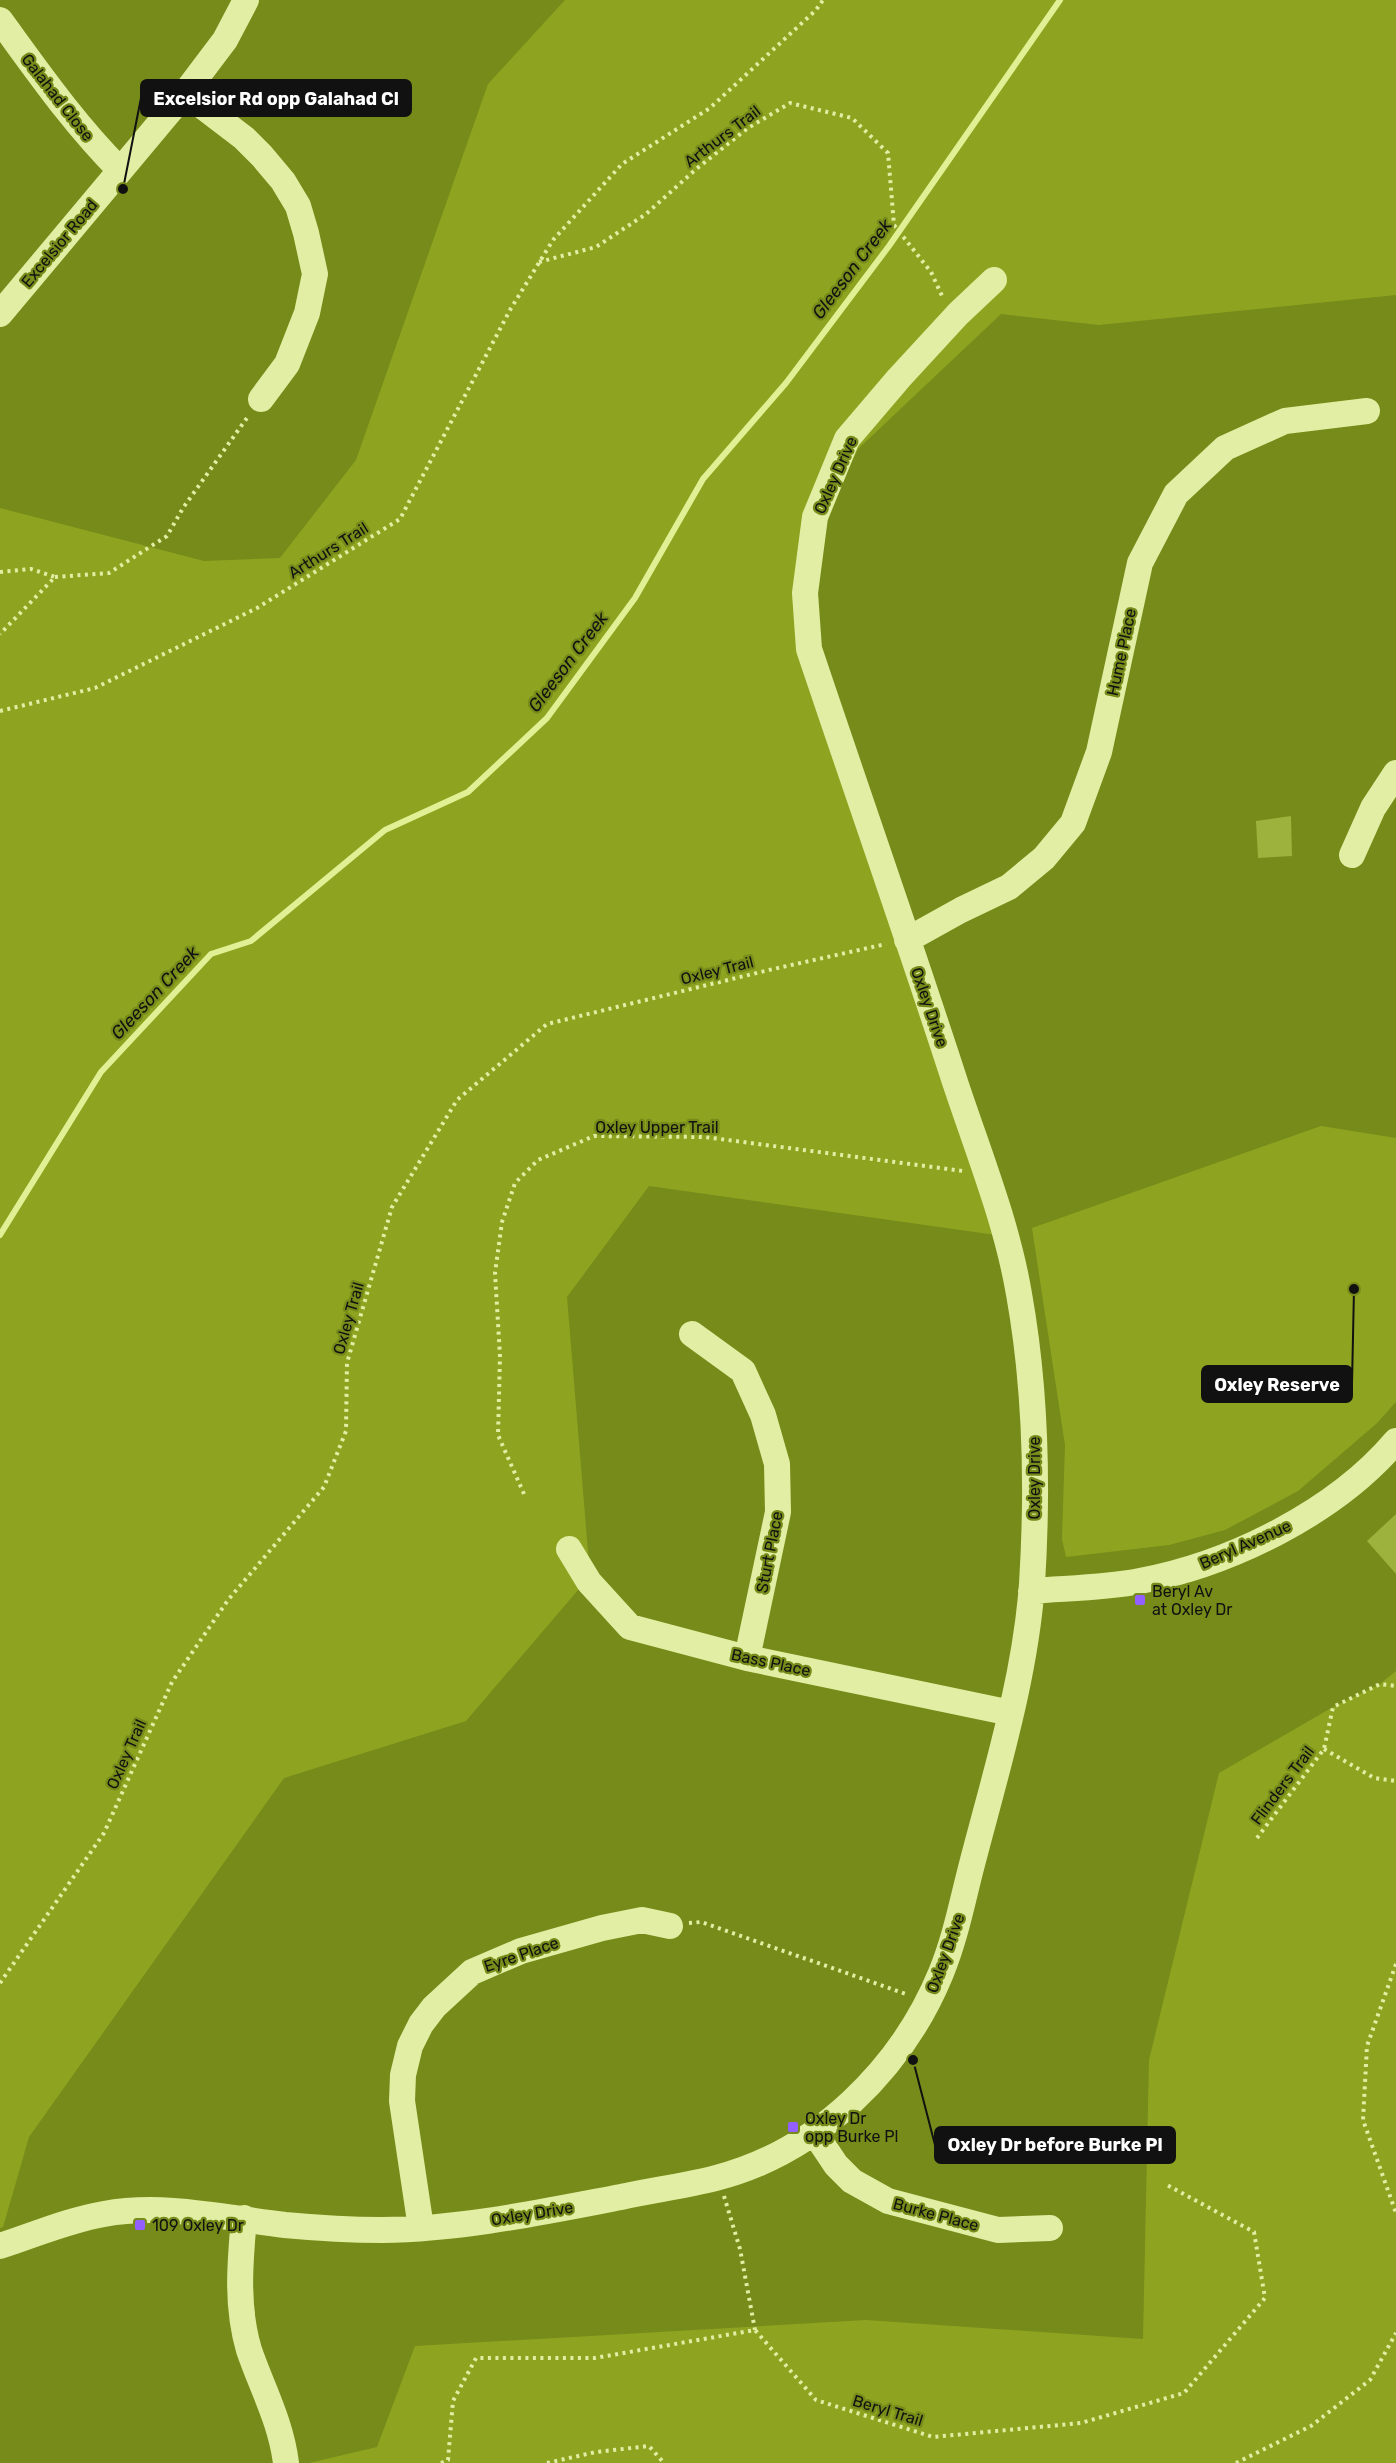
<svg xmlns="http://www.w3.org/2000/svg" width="1396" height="2463" font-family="Rubik,sans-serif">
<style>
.green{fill:#8ea421}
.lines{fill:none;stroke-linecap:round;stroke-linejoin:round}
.stream{stroke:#e2f095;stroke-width:6}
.building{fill:#9db23d}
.path{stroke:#e1eea3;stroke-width:4;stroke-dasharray:3 4.5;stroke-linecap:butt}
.minor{stroke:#e1eea3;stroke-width:26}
.poi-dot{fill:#945fff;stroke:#768b19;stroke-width:2}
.labels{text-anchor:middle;stroke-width:4.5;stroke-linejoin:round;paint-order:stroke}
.street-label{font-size:16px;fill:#111;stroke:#768b19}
.poi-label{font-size:16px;fill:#111;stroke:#768b19;text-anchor:start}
.water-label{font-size:18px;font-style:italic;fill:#111;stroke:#768b19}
.leader{fill:none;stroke:#111;stroke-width:2}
.callout-dot{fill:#111;stroke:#768b19;stroke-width:2}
.callout{fill:#111;stroke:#111;stroke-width:2}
.callout-label{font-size:18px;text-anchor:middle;font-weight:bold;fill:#fff}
</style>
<rect width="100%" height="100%" fill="#768b19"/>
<path class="green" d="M565,0h831v295l-297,30 -98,-11 -143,135 -40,81 -13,110 198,596 -354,-50 -82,111 23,279 -124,145 -182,57 -255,359 -26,90 -3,1v-1720l204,53 76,-3 76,-98 132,-376z
M1321,1126l75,12v264l-20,22 -78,67 -73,39 -56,15 -103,12 -4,-18 3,-94 -33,-217z
M1396,1671v792h-1087l68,-16 38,-101 451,-26 277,19 6,-279 70,-287 114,-66 47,-23z"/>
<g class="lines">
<path class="stream" d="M0,1235l101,-163 110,-118 40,-13 134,-111 83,-38 79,-74 88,-120 68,-119 83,-96 103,-137 171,-246"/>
</g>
<path class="building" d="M1291,816l1,40 -34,2 -2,-37z
M1396,1514v60l-29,-33z"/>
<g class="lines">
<path class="path" d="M539,262l57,-15 50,-33 49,-44 53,-42 42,-25 62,15 36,35 6,72 37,47 12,26
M0,572l31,-3 24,8 -55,57
M55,577l54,-4 58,-37 16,-28 66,-93
M0,711l95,-23 162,-80 143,-89 110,-209 43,-70 69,-76 88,-56 106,-98 7,-10
M524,1494l-26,-59 2,-79 -5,-83 7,-51 13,-39 23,-23 56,-24 111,1 258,34
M1324,1749l50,29 22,3
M1257,1838l67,-89 9,-42 47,-23 16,2
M689,1923l12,-1 208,73
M1396,1964l-29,82 -4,74 33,93
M0,1983l104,-150 68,-151 56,-82 96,-113 22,-56 1,-68 45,-156 65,-107 90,-76 222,-54 117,-26
M724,2196l16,53 15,81
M441,2463l7,-3 5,-59 23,-43h119l160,-28 61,70 117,37 148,-14 103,-30 81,-95 -11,-66 -87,-47
M547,2463l49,-11 53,-6 15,17
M1236,2463l75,-37 59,-46 26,-47"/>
<path class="minor" d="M0,20c38,52 74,104 120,150
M185,93l59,45 18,18 21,25 15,25 8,27 9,41 -8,39 -20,51 -26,35
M0,314l185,-221 40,-53 21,-40
M1352,855l21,-47 23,-35
M907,940l54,-30 48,-23 35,-29 29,-35 26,-71 41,-189 36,-69 49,-46 60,-27 82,-10
M692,1334l51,37 20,44 14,49 1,48 -31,146
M569,1549l20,33 41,45 117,31 264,55
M1031,1591c37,-3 74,-3 109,-10 91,-17 196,-69 256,-140
M814,2132l22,33 16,16 36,20 110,29 52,-2
M244,2218c-4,45 -8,88 5,132 13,38 32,72 37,113
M421,2228l-19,-127 1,-26 7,-29 11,-22 13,-17 38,-35 49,-21 81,-23 40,-8 28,6
M0,2246c34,-11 69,-26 104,-32 60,-11 121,4 181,11 32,3 65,5 97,5 80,-1 160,-18 239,-33 32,-7 64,-11 95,-19 102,-26 186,-110 225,-205 14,-34 21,-70 30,-105 24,-93 54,-188 61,-284 6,-96 4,-195 -13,-290 -12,-71 -40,-140 -63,-209 -47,-145 -98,-290 -147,-436l-4,-56 10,-76 32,-78 52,-61 59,-64 36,-34"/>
</g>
<g class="poi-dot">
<rect x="1134" y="1594" width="12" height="12" rx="3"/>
<rect x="787" y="2121" width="12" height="12" rx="3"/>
<rect x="134" y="2219" width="12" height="12" rx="3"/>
</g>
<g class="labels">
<g class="street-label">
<text transform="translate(58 97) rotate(52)" y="6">Galahad Close</text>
<text transform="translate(722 136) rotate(-37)" y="6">Arthurs Trail</text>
<text transform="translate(59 243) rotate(-50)" y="6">Excelsior Road</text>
<text transform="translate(835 475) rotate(-66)" y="6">Oxley Drive</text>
<text transform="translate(328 550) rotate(-32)" y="6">Arthurs Trail</text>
<text transform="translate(1121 652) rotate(-78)" y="6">Hume Place</text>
<text transform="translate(717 970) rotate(-14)" y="6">Oxley Trail</text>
<text transform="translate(930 1007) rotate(71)" y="6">Oxley Drive</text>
<text x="657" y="1133">Oxley Upper Trail</text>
<text transform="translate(348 1318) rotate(-74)" y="6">Oxley Trail</text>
<text transform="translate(1034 1478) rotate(-90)" y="6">Oxley Drive</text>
<text transform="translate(1245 1544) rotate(-24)" y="6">Beryl Avenue</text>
<text transform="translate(769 1552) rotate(-79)" y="6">Sturt Place</text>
<text transform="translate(771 1662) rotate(12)" y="6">Bass Place</text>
<text transform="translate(126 1754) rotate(-66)" y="6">Oxley Trail</text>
<text transform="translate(1282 1785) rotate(-53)" y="6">Flinders Trail</text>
<text transform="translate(945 1953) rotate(-70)" y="6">Oxley Drive</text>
<text transform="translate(521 1954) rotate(-19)" y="6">Eyre Place</text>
<text transform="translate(532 2213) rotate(-9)" y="6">Oxley Drive</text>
<text transform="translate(936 2214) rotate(15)" y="6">Burke Place</text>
<text transform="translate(888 2410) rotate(17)" y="6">Beryl Trail</text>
</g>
<g class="poi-label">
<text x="1152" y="1597">Beryl Av<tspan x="1152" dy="18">at Oxley Dr</tspan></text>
<text x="805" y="2124">Oxley Dr<tspan x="805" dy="18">opp Burke Pl</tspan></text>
<text x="152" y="2231">109 Oxley Dr</text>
</g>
<g class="water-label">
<text transform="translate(852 269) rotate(-53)" y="6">Gleeson Creek</text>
<text transform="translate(568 662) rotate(-53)" y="6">Gleeson Creek</text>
<text transform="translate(155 993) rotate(-47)" y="6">Gleeson Creek</text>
</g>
</g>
<path class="leader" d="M123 189L141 98M1354 1289L1352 1384M913 2060L935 2145"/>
<g class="callout-dot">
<circle cx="123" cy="189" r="6"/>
<circle cx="1354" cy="1289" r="6"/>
<circle cx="913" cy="2060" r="6"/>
</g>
<g class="callout">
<rect x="141" y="80" width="270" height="36" rx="6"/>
<rect x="1202" y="1366" width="150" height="36" rx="6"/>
<rect x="935" y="2127" width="240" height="36" rx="6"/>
</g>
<g class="callout-label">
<text x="276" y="105">Excelsior Rd opp Galahad Cl</text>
<text x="1277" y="1391">Oxley Reserve</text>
<text x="1055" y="2151">Oxley Dr before Burke Pl</text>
</g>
</svg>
